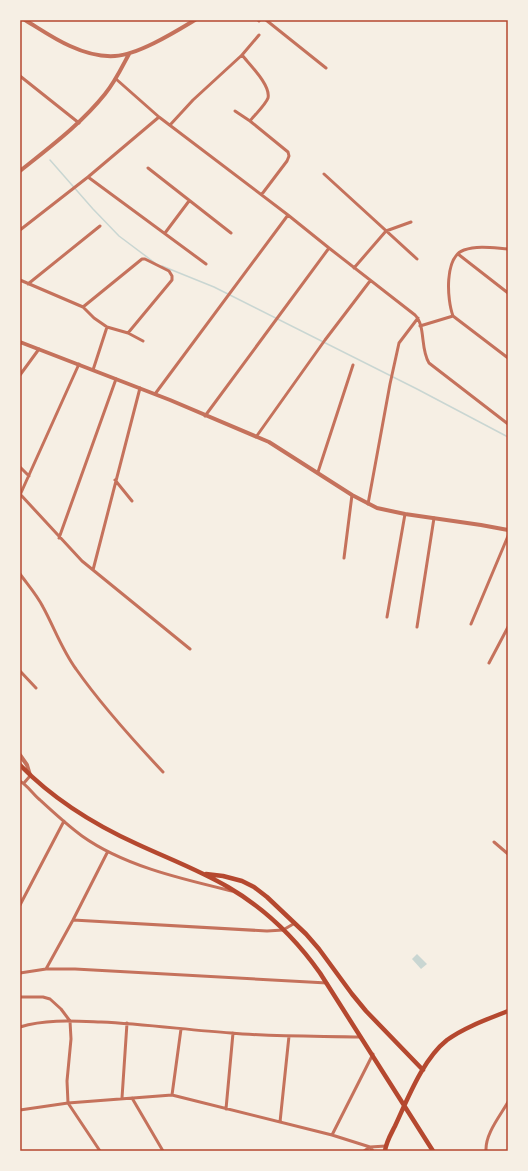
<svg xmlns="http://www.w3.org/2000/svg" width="528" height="1171" font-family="Manrope,sans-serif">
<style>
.water{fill:#c9d6d2}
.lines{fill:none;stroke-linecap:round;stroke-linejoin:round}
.stream{stroke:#c9d6d2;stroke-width:1.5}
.minor{stroke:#c5725c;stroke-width:3}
.tertiary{stroke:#c5725c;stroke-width:4}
.secondary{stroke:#b5482f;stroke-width:4.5}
.neatline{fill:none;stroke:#b5482f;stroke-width:1.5}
</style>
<rect width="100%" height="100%" fill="#f6efe4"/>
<path class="water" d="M417,954l10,10 -6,5 -9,-10z"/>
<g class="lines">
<path class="stream" d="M50,160l43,49 26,27 36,27
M162,266l52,21 203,102 91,48"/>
<path class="minor" d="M258,20l1,1
M266,20l60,48
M242,55c7,9 29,30 26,43 -2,6 -14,18 -18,23
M20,76l59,47
M116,79l43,38 129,98 41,33 86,67c11,11 5,34 14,48l79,61
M235,111l15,10 38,31 1,4 -2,5 -25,33
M170,125l23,-25 49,-45 17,-20
M148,168l83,65
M324,174l93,85
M88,177l118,87
M20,230l68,-53 71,-60
M165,233l24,-32
M458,254l50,39
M354,268l32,-37 25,-9
M20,280l63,27 11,11 13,9 21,6 15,8
M28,284l72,-58
M83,307l59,-48h3l24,12 3,5v4l-44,53
M453,316c-6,-16 -9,-59 11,-66 14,-5 30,-2 44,-1
M453,316l55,42
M420,326l33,-10
M93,370l14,-43
M20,375l19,-26
M155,394l133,-179
M205,416l124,-168
M256,437l69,-97 45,-59
M20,467l9,9
M318,472l35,-107
M115,480l17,21
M20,494l62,67 108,88
M20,495l59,-131
M368,504l22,-120 9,-41 19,-25
M59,538l57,-159
M344,558l8,-63
M93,570l47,-182
M20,574c8,11 17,21 23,33 11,20 19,43 33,62 26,37 56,70 87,103
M387,617l18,-103
M471,624l37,-88
M417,627l17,-109
M489,663l19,-36
M20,671l16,17
M20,781c8,5 13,13 20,19 13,12 27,25 42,36 42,30 100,43 150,55
M24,783l6,-7
M494,842l14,12
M20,905l44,-84
M73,920l194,11 16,-1 12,-7
M46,969l27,-49 34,-67
M20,973l26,-4h29l252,14
M20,997h23l7,2 11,10 9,12 1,18 -4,42 1,22 32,48
M20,1027c26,-8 54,-6 81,-5 44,2 87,8 130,11 43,4 87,3 130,4
M172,1095l9,-66
M122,1098l5,-75
M132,1098l31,53
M226,1109l7,-76
M20,1110l48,-7 104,-8 160,40 38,12 16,-1
M280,1122l9,-86
M332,1135l41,-81
M364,1151l6,-4 3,4
M486,1151c-1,-17 14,-35 22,-49"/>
<path class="tertiary" d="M25,20c15,9 29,19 45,26 13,6 30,11 45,10 23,-1 60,-24 80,-36
M20,171c30,-24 61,-47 85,-77 10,-12 17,-27 24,-40
M20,342l150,58 99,42 83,53 25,13 28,6 76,11 27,5
M20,755l7,10 3,10"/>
<path class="secondary" d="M20,765c34,35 73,59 117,79 30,14 62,26 91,43 36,21 68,52 92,86l113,178
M206,874l17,2 19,5 12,6 13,10 39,37 13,15 33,45 14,17 57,59
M385,1151c1,-9 6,-17 10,-25 13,-28 28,-67 52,-86 18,-13 41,-21 61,-29"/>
</g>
<rect width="528" height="1171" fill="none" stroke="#f6efe4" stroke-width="42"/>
<rect x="21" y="21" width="486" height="1129" class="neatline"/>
</svg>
